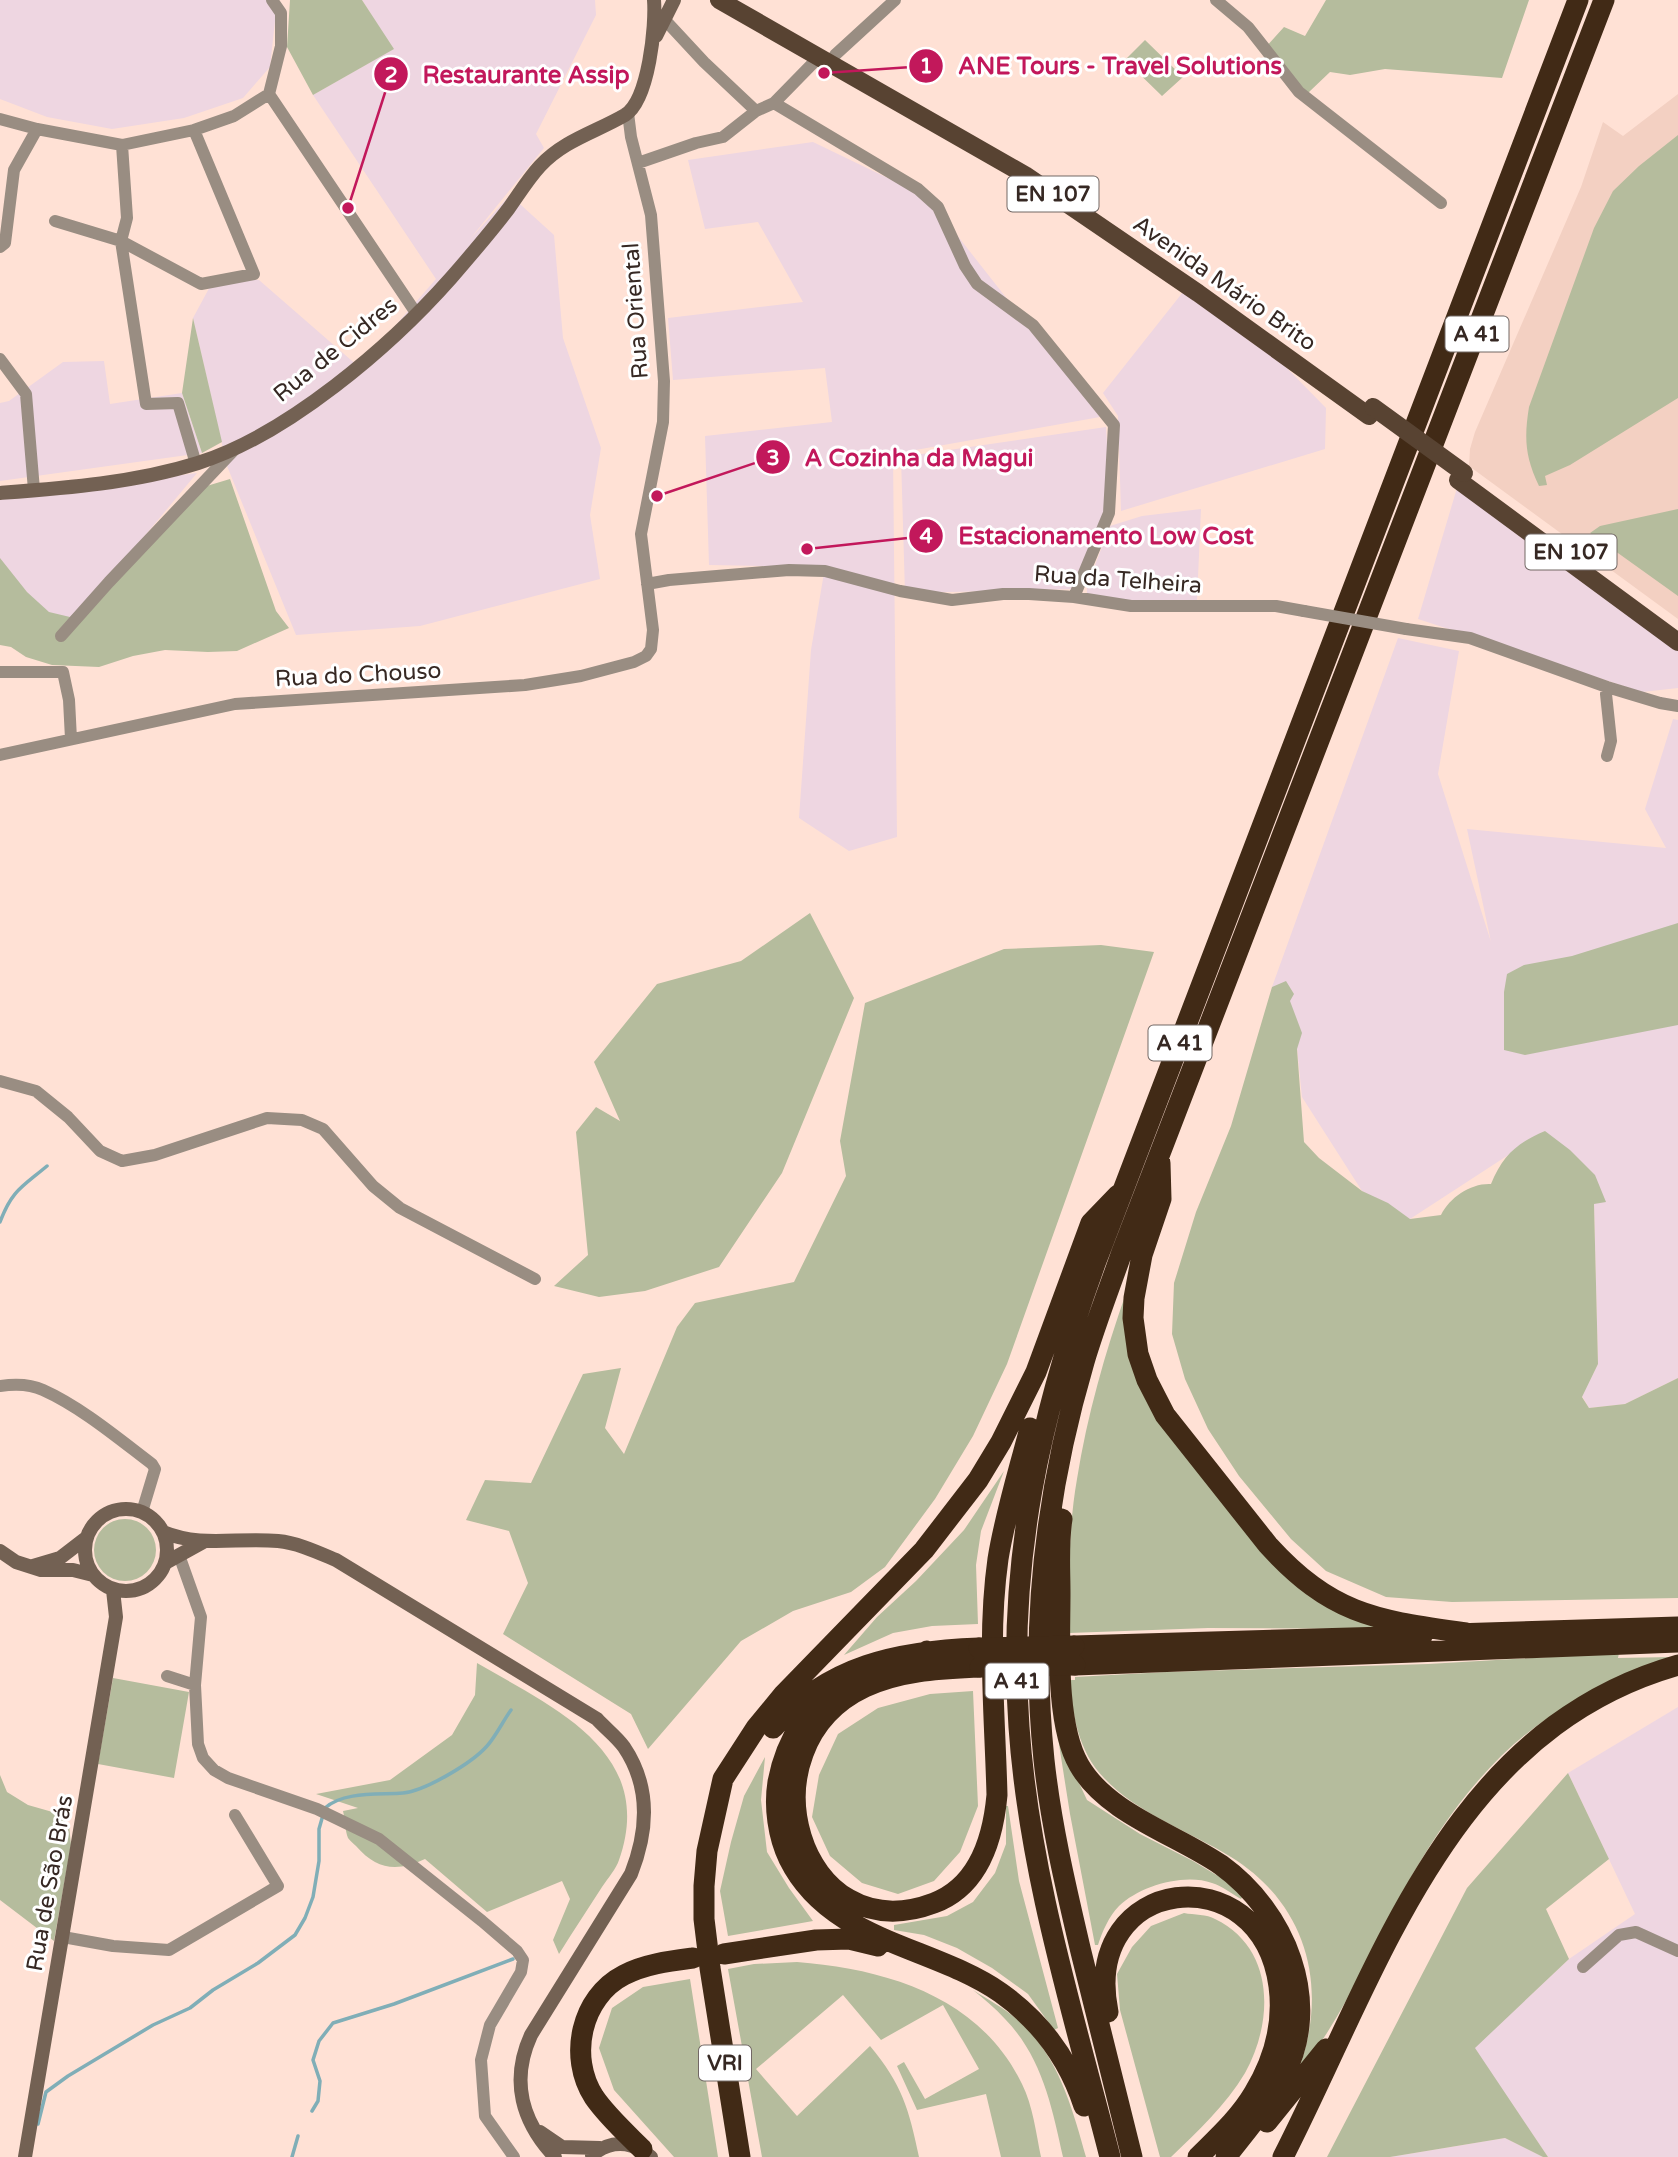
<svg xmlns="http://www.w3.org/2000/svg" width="1678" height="2157" font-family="'Varela Round',sans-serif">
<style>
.built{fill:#f3d0c2}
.industrial{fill:#eed6e1}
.green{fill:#b5bc9d}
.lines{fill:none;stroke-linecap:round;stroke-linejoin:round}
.stream{stroke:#80aeb7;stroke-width:3.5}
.street{stroke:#998d82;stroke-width:12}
.secondary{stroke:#736153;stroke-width:14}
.primary{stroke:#584332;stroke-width:18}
.highway{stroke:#412a16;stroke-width:21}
.street-bridge{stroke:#998d82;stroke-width:12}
.primary-bridge{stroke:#584332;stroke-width:18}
.highway-bridge{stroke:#412a16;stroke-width:21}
.labels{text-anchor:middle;stroke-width:6;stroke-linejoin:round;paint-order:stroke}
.shield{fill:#fff;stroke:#726865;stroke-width:2}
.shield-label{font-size:21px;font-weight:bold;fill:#362823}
.street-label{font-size:23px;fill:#362823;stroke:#fff}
.leader{fill:none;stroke:#c2185b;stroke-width:2.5}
.callout-dot{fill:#c2185b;stroke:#fff;stroke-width:2.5}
.mark-label{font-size:21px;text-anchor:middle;font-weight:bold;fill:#fff}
.callout-label{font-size:24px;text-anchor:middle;font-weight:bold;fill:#c2185b;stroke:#fff;stroke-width:6;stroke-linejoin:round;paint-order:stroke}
</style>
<rect width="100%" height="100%" fill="#ffe1d5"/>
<path class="built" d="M1678,94v525l-209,-153 1,-17 5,-17 106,-245 22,-65 20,14z"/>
<path class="industrial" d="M0,0h267l9,12 -6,55 -27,31 -59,20 -72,11 -65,-12 -47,-18z
M362,0h233l1,15 -60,119 8,14 -74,91 40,-44 44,40 9,103 38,110 -11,67 10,64 -180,47 -124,9 -69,-169 -34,-148 20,-37 46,-1 100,87 77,-88 -123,-184 80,-46z
M813,142l114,55 173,220 -207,37 4,383 -48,14 -50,-33 12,-168 14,-83 -116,-2 -4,-129 127,-14 -7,-54 -152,12 -5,-62 135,-16 -45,-80 -53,7 -17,-69z
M1183,292l94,66 49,50 -1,41 -204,62 -3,-95 -15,-23z
M104,361l6,43 72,-11 20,60 -202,28v-78l9,-2 54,-39z
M1106,427l5,84 -33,78 -173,4 -4,-136z
M197,473l-134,161 -63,-73v-62z
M1457,488l221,162v38l-36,4 -224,-73z
M1201,509l-4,91h-110v-14l23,-60 32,-10z
M1398,638l61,13 -21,123 53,168 -24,-113 199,19 -21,-39 28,-90 5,1v658l-53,26 -36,4 -7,-12 16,-32 -4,-161 -49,-72 -135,88 -48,-28 -60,-94 -5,-49 -25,-61z
M1678,1707v450h-130l-74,-109 95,-89 66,-45 -67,-141z
M1505,2138l38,19h-153z"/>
<path class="green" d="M290,0h72l32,49 -81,46 -26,-48z
M1326,0h203l-27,78 -117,-9 -35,6 -20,-3 -21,20h-10l-34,-44 19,-21 21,9z
M1145,40l38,37 -21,19 -37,-36z
M1678,135v263l-108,67 -25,11 2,9 -8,1c-14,-29 -15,-48 -10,-79l65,-179 19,-37 26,-25z
M193,318l29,124 -20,11 -20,-60z
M230,479l46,132 13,17 -52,23 -29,1 -43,-2 -32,6 -34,11 -47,-2 -26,-8 -15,-10 -11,-2v-87l27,34 22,20 21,5 130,-129z
M1678,509v87l-88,-63 10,-7z
M810,913l44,85 -72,175 -63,94 -74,24 -46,6 -45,-11 34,-31 -12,-123 20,-25 24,14 -26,-59 63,-78 84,-23z
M1678,923v102l-153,30 -21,-5v-58l3,-18 17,-9 48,-9z
M1101,945l53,7 -147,412 -34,72 -38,63 -50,68 -34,25 -58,19 -52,30 -93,108 -17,-35 -128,-80 25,-51 -19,-52 -43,-11 19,-40 46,3 52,-109 38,-6 -16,60 19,26 53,-127 18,-24 99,-21 52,-106 -6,-35 25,-138 139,-54z
M1286,981l8,13 -4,7 12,32 -5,16 7,93 15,16 43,33 26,12 22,16 31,-4c9,-18 30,-32 50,-31 12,-29 26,-41 54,-53l25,19 25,25 11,27 -12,2 4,160 -16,33 7,11 36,-4 53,-26v220l-226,4 -66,-5 -60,-26 -35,-32 -52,-63 -31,-47 -23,-50 -13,-45 2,-51 22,-71 35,-86 41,-139z
M1126,1293l9,68 124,181 121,87 -172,-1 -139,5c0,-51 -1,-103 8,-154 10,-63 28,-126 49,-186z
M1004,1471l-23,60 -5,34 2,59 -46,2 -39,7 -49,22 33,-38 39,-36 48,-51z
M94 1550a31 31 0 1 1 62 0a31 31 0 1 1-62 0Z
M1619,1653l-1,5 54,-1c-33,16 -68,30 -101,47 -73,39 -127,113 -166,184 -34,63 -63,132 -109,188 34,-83 14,-170 -65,-219 -42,-26 -93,-43 -127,-79 -26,-27 -31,-63 -35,-98h6v-3l91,-5 262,-8z
M477,1663c77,45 180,89 142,197 -3,9 -11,18 -17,27 -14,22 -29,44 -43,67l-6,-14 17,-41 -8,-18 -75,31 -62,-53c-28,13 -48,11 -69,-13 -3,-3 -6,-5 -8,-8 -3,-7 -3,-20 -5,-27l15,-3 -42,-14 74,-14 62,-45 23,-40z
M113,1678l76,14 -15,86 -76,-14z
M973,1691l5,115 -18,46 -26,29 -36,13 -36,-11 -32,-27 -18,-39 7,-42 19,-41 40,-26 52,-14z
M1058,1738l29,62 53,34 53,27 30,18 20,17 -2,3c-9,-5 -19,-13 -29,-16 -28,-10 -72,3 -93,23 -10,10 -17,26 -21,39h-3l-25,-131z
M765,1757l-4,43 6,52 22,36 24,33 -85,15 -8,-45 11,-49 13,-46z
M1568,1773l41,86 -63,50 23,50 -94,89 73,109h-5l-38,-19 -115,19h-63l140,-269z
M0,1775l7,17 21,13 28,8 13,12 2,20 -17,96 -54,-41z
M1006,1806h2l11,75 39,147 -4,2 -26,-36 -36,-26 -35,-20 -33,-13 -30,-5v-5l53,-9 26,-14 22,-29 11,-29z
M1184,1913c10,2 23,1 31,6 60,29 59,102 30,154 -19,32 -47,58 -74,84h-11l-40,-147 -3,-36 15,-27 19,-21z
M797,1962c90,7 183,35 225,122 11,22 14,49 19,73h-40l-15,-63 -69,16 -20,-44 7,-4 21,37 54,-30 -36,-64 -62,35 -38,-45 -87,74 41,47 73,-70c32,38 39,63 49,111h-157l-34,-188 26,-5z
M690,1979l28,178h-44l-60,-67 -15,-42 13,-40 31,-21z
M973,1990c14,9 31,18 45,30 40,35 54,87 68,137h-23c-11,-50 -21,-100 -58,-138 -10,-11 -21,-20 -32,-29z"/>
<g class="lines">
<path class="stream" d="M0,1222c12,-32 22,-35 47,-56
M325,1808c19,-17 54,-13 78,-15 22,-2 69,-30 84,-47 9,-10 16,-25 24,-36
M312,2111l6,-10 2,-20 -7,-21 6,-19 14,-18 61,-19 119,-45
M38,2124l8,-32 22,-16 85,-51 37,-17 23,-18 45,-27 37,-28 10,-17 8,-21 6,-36v-32l4,-14
M292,2157l6,-21"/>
<path class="street" d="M1216,0l32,27 51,65 142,111
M665,20l39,42 52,49
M835,55l60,-55
M269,94l147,219
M774,103l144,86 20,18 27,59 12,18 56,41 81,100 -5,88 -35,84
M0,119l37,10 85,16 72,-15 40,-14 35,-22 12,-48v-33l-9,-13
M122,145l5,73 -6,23 25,163 32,-1 18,61
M638,163l58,-20 27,-6 33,-26 18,-8 46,-47
M55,221l66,20 80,43 53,-10 -60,-144
M0,247l5,-4 9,-73 23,-41
M0,359l26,35 8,96
M647,584l22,-4 120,-10 36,1 75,20 52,9 51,-6h26l45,3 57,9h145l28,5
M1406,629l64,9 137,49 53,16 18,3
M61,636l48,-54 126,-133
M0,672h63l6,28 2,39
M1607,687l-1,7 5,47 -4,15
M0,755l235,-51 290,-19 56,-9 53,-14 12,-6 5,-7 2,-19 -12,-96 22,-112 1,-41 -13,-166 -20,-78 -3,-24
M0,1081l36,10 32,26 32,34 22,10 33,-6 112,-37 35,2 21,9 50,57 27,22 135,71
M0,1386c14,-2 30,-2 43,4 38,17 76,49 109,74l3,5 -13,43
M179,1555l22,62 -6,68 3,59 5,14 11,12 14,8 89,31 62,30 103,82 35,30 6,9 -2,12 -31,53 -9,35 4,56 29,41
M167,1676l28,9
M63,1937l50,9 56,4 109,-64 -43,-71
M1583,1967l36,-32 17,-3 42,19"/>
<path class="secondary" d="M656,36l18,-36
M0,493c66,-5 134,-10 198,-30 89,-28 192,-116 253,-185 20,-23 40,-46 58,-70 10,-14 19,-29 31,-42 24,-26 56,-34 85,-51 24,-15 31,-90 29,-115
M85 1550a41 41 0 1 1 82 0a41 41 0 1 1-82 0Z
M163,1532c39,16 74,5 115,9 20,2 39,11 58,19l261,159c8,9 20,18 27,28 27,40 24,84 7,127l-100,161c-21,46 -9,87 24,122
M0,1551l16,11 25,8h32l20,5
M165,1563l38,-21
M33,1566l27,-8 26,-20
M540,2132l22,15 38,1
M592,2155c20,-16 40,-14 59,2
M25,2157l91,-540 -3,-27"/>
<path class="primary" d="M719,0l306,175 173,118 171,123
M1458,480l220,162"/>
<path class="highway" d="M1160,1163l1,36 -19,56 -8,43 -1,20 5,36 9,26 18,35 103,130c65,71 108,75 198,88
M1062,1519c-4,24 -2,50 -2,74 0,48 -5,131 19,172 28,49 97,69 142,100 64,46 102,136 63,210 -15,30 -38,56 -58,82
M1454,1634l224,-7
M1074,1646l348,-10
M894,1665l19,-4 14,-10
M1075,1665l603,-23
M980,1667c-39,2 -78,3 -115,20 -127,60 -66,267 69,216 45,-17 59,-64 63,-108 -2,-78 -10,-159 1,-236 7,-44 21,-88 32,-131
M844,1684c-36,22 -58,56 -66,98 -4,25 0,54 11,77 41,83 143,86 212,134 39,28 68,67 83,113
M773,1728c55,-63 126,-77 206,-80
M724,1954l92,-14 33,-1 29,7
M1108,2012c-28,-137 153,-159 171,-26 5,38 -5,74 -25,107 -14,24 -36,44 -56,64
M1267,2122l59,-73
M642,2149c-16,-16 -35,-33 -48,-52 -26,-40 -13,-100 30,-122 21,-11 46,-14 69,-17
M740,2157l-30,-189 -6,-49v-33l3,-35 16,-72 33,-51 28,-34 140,-144 54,-70 23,-38 35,-70 55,-149 27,-28
M1110,2157c-36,-141 -81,-284 -91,-430 -12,-165 21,-313 77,-466l482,-1261
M1132,2157c-17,-68 -34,-137 -51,-205 -15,-64 -30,-127 -37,-192 -14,-134 2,-269 40,-398 11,-37 25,-73 38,-110l482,-1252
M1283,2157c97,-190 166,-427 395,-492"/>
<path class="street-bridge" d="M1304,611l102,18"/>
<path class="primary-bridge" d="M1373,407l91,66"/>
<path class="highway-bridge" d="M979,1648l95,-2
M980,1667l95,-2"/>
</g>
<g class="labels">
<g class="shield">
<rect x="1007.5" y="176.5" width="91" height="35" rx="5"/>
<rect x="1445.5" y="316.5" width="63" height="35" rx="5"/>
<rect x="1525.5" y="534.5" width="91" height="35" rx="5"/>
<rect x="1148.5" y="1025.5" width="63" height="35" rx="5"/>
<rect x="985.5" y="1663.5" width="63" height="35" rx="5"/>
<rect x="699" y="2045.5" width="52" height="35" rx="5"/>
</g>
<g class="shield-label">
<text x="1053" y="201">EN 107</text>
<text x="1477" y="341">A 41</text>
<text x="1571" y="559">EN 107</text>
<text x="1180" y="1050">A 41</text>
<text x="1017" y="1688">A 41</text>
<text x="725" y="2070">VRI</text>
</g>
<g class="street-label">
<text transform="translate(1225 283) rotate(35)" y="8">Avenida Mário Brito</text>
<text transform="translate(635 311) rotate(-94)" y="8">Rua Oriental</text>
<text transform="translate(335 349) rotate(-39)" y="8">Rua de Cidres</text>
<text transform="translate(1118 579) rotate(4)" y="8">Rua da Telheira</text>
<text transform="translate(358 674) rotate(-3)" y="8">Rua do Chouso</text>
<text transform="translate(49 1883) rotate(-80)" y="8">Rua de São Brás</text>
</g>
</g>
<path class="leader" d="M824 73L926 66M348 208L391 74M657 496L773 457M807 549L926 536"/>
<g class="callout-dot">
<circle cx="824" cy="73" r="7"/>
<circle cx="348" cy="208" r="7"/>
<circle cx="657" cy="496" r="7"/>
<circle cx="807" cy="549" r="7"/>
<circle cx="926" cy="66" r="18"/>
<circle cx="391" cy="74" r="18"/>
<circle cx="773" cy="457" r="18"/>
<circle cx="926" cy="536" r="18"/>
</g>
<g class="mark-label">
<text x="926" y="73">1</text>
<text x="391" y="82">2</text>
<text x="773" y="465">3</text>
<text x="926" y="543">4</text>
</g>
<g class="callout-label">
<text x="1120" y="74">ANE Tours - Travel Solutions</text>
<text x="526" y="83">Restaurante Assip</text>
<text x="919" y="466">A Cozinha da Magui</text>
<text x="1106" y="544">Estacionamento Low Cost</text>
</g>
</svg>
